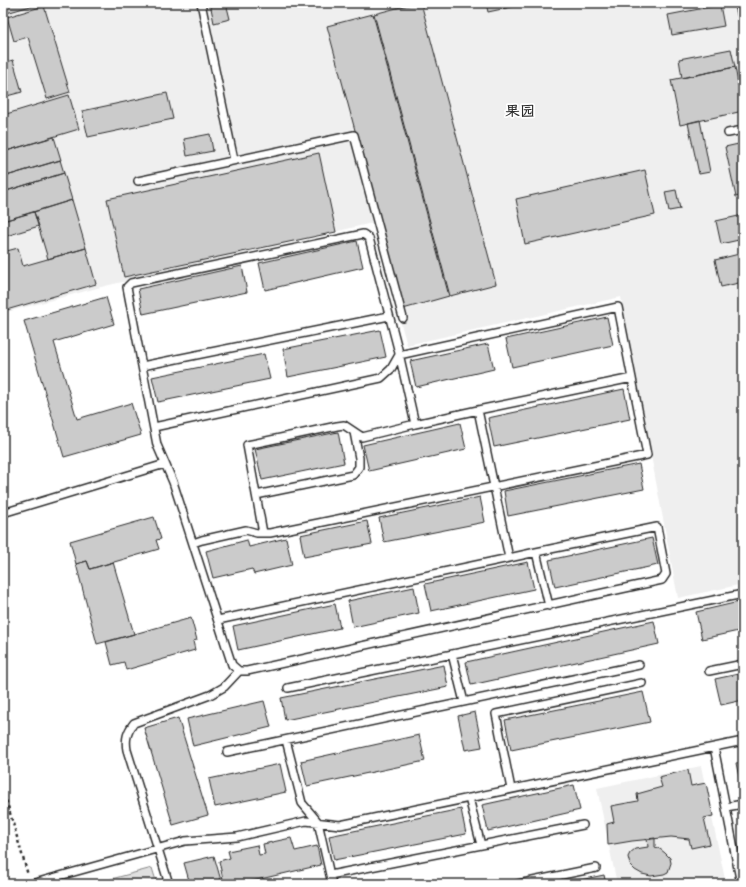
<svg xmlns="http://www.w3.org/2000/svg" width="746" height="887" font-family="'Architects Daughter','LXGW WenKai TC',sans-serif">
<style>
.built{fill:#efefef}
.green{fill:#e0e0e0;stroke:#868686}
.building{fill:#cbcbcb;stroke:#2b2b2b}
.lines{fill:none;stroke-linecap:round;stroke-linejoin:round}
.service-casing{stroke:#2b2b2b;stroke-width:10}
.path{stroke:#2b2b2b;stroke-width:2.5;stroke-dasharray:3 3;stroke-linecap:butt}
.service{stroke:#fff;stroke-width:7}
.labels{text-anchor:middle;stroke-width:3.5;stroke-linejoin:round;paint-order:stroke}
.quarter-label{font-size:15px;font-weight:bold;fill:#2b2b2b;stroke:#fff}
</style>
<rect width="100%" height="100%" fill="#fff"/>
<filter id="ink" filterUnits="userSpaceOnUse"><feTurbulence type="fractalNoise" baseFrequency=".025" numOctaves="2"/><feDisplacementMap in="SourceGraphic" scale="8" xChannelSelector="R" yChannelSelector="G"/><feConvolveMatrix kernelMatrix="1 2 1 2 8 2 1 2 1" color-interpolation-filters="sRGB"/></filter>
<g filter="url(#ink)">
<path class="built" d="M3,3h740v581l-65,14 -57,-301 -214,48 -35,-122 -271,64 -98,26z
M701,766l25,118h-109l-20,-96z"/>
<path class="green" d="M152,868l5,16h-64z"/>
<path class="building" d="M3,3h38l-38,11z
M210,3h16l4,16 -16,4z
M416,3h5l75,281 -46,12 -76,-282z
M486,3h44l-42,9z
M720,5l4,21 -52,9 -4,-20z
M44,6l26,86 -23,7 -19,-62 -14,4 -7,-24z
M373,14l76,282 -46,13 -76,-283z
M731,49l4,18 -53,11 -3,-19z
M13,60l9,32 -19,5v-34z
M735,67l8,44 -63,14 -9,-45z
M167,93l6,26 -85,18 -6,-26z
M69,95l10,34 -76,23v-37z
M700,120l10,52 -11,2 -11,-51z
M210,134l3,17 -26,5 -3,-17z
M54,137l7,23 -58,17v-25z
M743,143v52l-7,2 -11,-50z
M319,153l17,79 -212,45 -17,-78z
M60,160l4,13 -61,19v-15z
M645,170l10,45 -130,29 -9,-45z
M64,173l8,27 -69,21v-29z
M676,190l4,19 -11,2 -4,-19z
M72,200l14,48 -38,11 -14,-47z
M34,212l5,14 -36,11v-16z
M743,215v24l-22,5 -5,-23z
M357,241l6,26 -98,23 -6,-27z
M18,248l5,18 63,-18 10,36 -93,27v-59z
M743,253v29l-22,5 -6,-27z
M242,266l5,26 -104,22 -5,-25z
M106,297l8,27 -60,18 23,77 54,-16 10,32 -77,22 -40,-136z
M607,317l6,28 -101,22 -6,-28z
M380,330l6,27 -98,20 -5,-28z
M488,344l6,25 -78,18 -6,-26z
M264,354l6,25 -112,23 -6,-25z
M624,389l6,30 -136,28 -6,-29z
M460,423l6,26 -97,22 -6,-26z
M338,432l6,31 -82,17 -7,-31z
M639,464l5,25 -136,27 -4,-25z
M480,497l5,25 -101,20 -5,-24z
M154,517l7,22 -5,1 3,9 -69,20 -3,-8 -11,3 -6,-23z
M367,521l5,23 -68,13 -4,-22z
M286,538l6,27 -38,9 -2,-5 -39,9 -7,-27 41,-11 2,7z
M652,538l6,27 -103,22 -6,-27z
M87,561l3,8 23,-7 21,72 -37,10 -21,-80z
M528,562l6,27 -103,22 -6,-27z
M414,587l5,26 -66,14 -5,-26z
M743,601v29l-41,9 -6,-27z
M335,604l5,24 -102,22 -5,-24z
M191,618l6,22 -4,1 2,9 -69,20 -2,-8 -12,3 -6,-23z
M654,621l5,23 -188,41 -5,-23z
M444,665l4,22 -163,33 -4,-22z
M743,673v27l-22,5 -6,-26z
M643,692l7,30 -139,28 -6,-30z
M264,701l7,26 -78,19 -6,-27z
M475,712l7,35 -17,3 -7,-34z
M178,718l30,97 -35,10 -29,-97z
M419,735l6,26 -118,25 -6,-25z
M743,762v29l-1,1 -6,-29z
M280,764l6,28 -71,15 -6,-28z
M688,770l3,16 15,-3 7,33 -9,2 6,26 -19,4 -2,-9 -18,-2 -39,4 -24,4 -1,-21 7,-2 -3,-16 27,-5 -1,-7 25,-7 -3,-10z
M574,785l6,25 -92,21 -6,-26z
M461,809l5,25 -132,26 -5,-24z
M291,838l4,13 22,-5 4,19 -82,19h-15l-5,-23 11,-3 -2,-7 29,-6 2,10 6,-1 -2,-10z
M655,838v9l5,2 5,4 5,5 1,5 -3,9 -4,2 -13,2 -9,-2 -7,-4 -5,-5 -2,-8 2,-4 5,-4 13,-2 -1,-8z
M214,856l8,28h-32l-6,-21z
M604,875l2,9h-45z"/>
<g class="lines">
<g class="service-casing">
<path id="service" d="M201,3l33,157
M739,3l4,18
M728,133l15,-3
M138,181l216,-46 49,183
M142,366l247,-50
M478,410l154,-32
M154,427l227,-49 10,-9 8,-14 219,-48 29,148 -377,78h-13l-11,-3 -44,10 -9,3
M256,495l97,-20 6,-8v-9l-5,-26
M3,513l162,-49
M263,533l-16,-88 90,-19 7,-1 18,12 53,-13
M536,552l121,-25 9,47 -4,6 -415,91h-8l-7,-6 -59,-183 -16,-37 -30,-158 4,-4 232,-49 6,4 29,111 17,75 63,-14 31,148 27,-6 13,54
M218,620l291,-62
M452,654l12,48
M709,671l34,-7
M288,688l455,-94
M286,740l16,63 16,19 14,62
M714,747l27,137
M227,752l412,-87
M511,789l-15,-75 146,-31
M469,798l12,47
M726,807l17,-3
M330,875l253,-50
M31,884l154,-43 52,-4 69,-16 34,4 403,-84
M169,884l-42,-134c-2,-11 0,-18 7,-27l76,-28 14,-8 15,-16
M518,884l78,-16"/>
</g>
<path class="path" d="M3,789l25,86"/>
<use href="#service" class="service"/>
</g>
</g>
<g class="labels">
<g class="quarter-label">
<text x="520" y="116">果园</text>
</g>
</g>
<rect width="746" height="887" fill="none" stroke="#fff" stroke-width="16"/>
<rect x="8" y="8" width="730" height="871" fill="none" stroke="#2b2b2b" stroke-width="1.5" filter="url(#ink)"/>
</svg>
